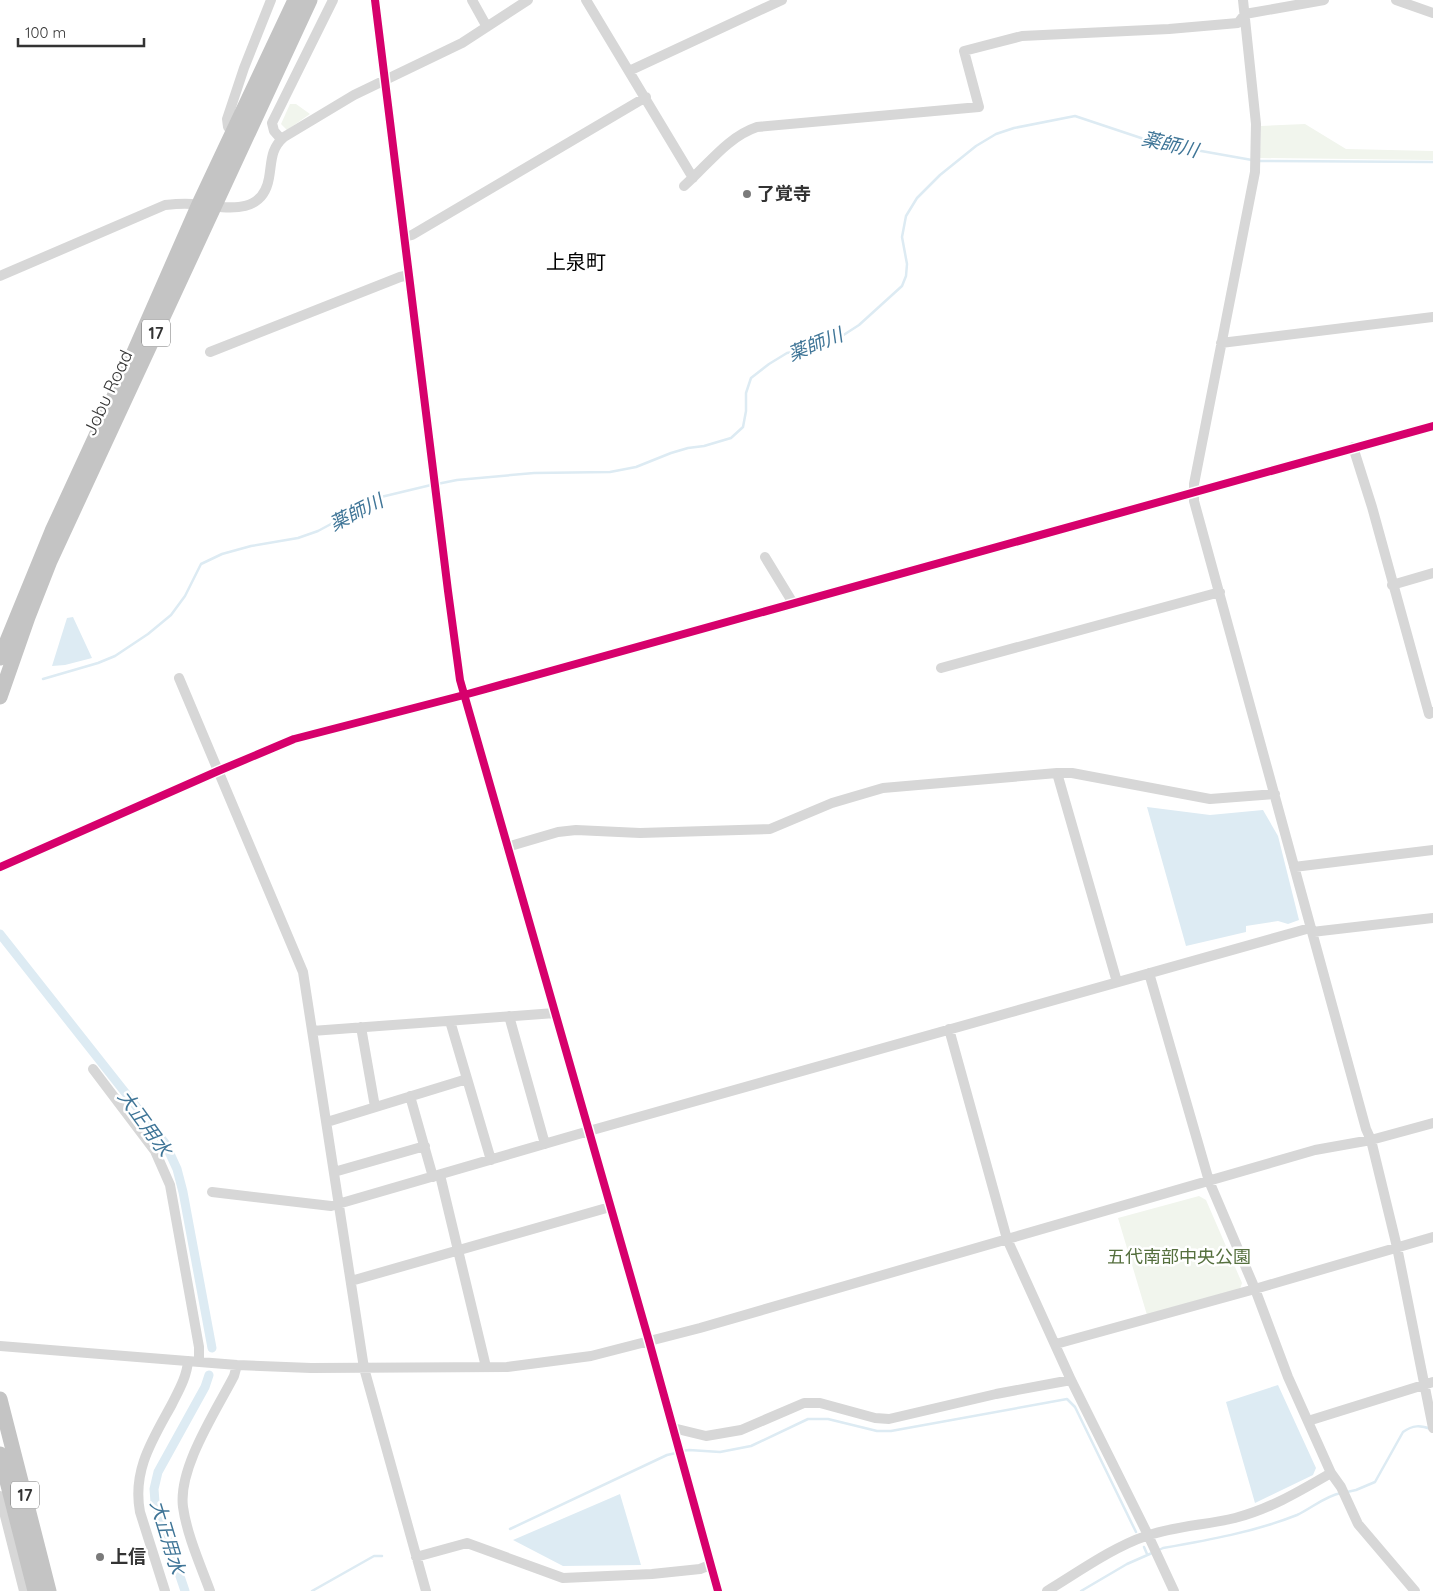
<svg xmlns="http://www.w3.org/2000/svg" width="1433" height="1591" font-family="Quicksand,'Noto Sans JP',sans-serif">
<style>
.green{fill:#f1f5ed}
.water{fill:#ddebf3}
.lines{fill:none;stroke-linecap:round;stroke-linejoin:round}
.stream{stroke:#ddebf3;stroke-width:2.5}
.canal{stroke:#ddebf3;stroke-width:9}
.minor{stroke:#d7d7d7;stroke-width:10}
.highway{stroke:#c4c4c4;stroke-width:15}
.cycleway-casing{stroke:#fff;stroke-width:11}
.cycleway{stroke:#d6006c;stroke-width:8}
.poi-dot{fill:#7a7a7a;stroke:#fff;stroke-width:2}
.labels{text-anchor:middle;stroke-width:5;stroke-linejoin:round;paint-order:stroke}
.shield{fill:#fff;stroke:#707070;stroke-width:1}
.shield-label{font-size:16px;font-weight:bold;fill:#333}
.poi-label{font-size:18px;font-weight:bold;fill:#333;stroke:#fff;text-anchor:start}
.street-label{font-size:18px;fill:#333;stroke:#fff}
.park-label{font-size:18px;fill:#56703f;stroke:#fff}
.water-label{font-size:19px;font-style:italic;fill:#3f7597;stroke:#fff}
.quarter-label{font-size:20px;fill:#000;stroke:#fff}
</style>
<rect width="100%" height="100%" fill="#fff"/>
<path class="green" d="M290,104h6l14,10 -23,16 -6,-6z
M1305,124l41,25 87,2v9l-173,-2 1,-32z
M1199,1196l7,4 36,83 -2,6 -93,26 -29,-97z"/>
<path class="water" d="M73,617l19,41 -27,7 -13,1 15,-48z
M1147,807l63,8 53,-5 15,26 21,84 -11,4 -10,-3 -32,5v6l-60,14z
M1278,1385l38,83 -3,7 -58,28 -29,-101z
M620,1494l21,71 -78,1 -50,-26z"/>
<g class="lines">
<path class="stream" d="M1257,161l176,1
M437,484l20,-4 77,-7 76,-1 26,-5 35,-14 17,-5 16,-2 27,-8 12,-11 3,-16v-18l5,-15 18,-14 18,-11 31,-6 24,-11 17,-11 43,-39 4,-10 1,-12 -5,-27 4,-21 11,-18 23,-23 36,-29 20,-12 18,-6 61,-12 81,27 96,17
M43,679l55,-16 17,-7 33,-22 23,-19 14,-19 16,-32 21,-10 29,-8 47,-8 20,-7 63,-34 50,-12
M682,1451l7,-1 31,2 31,-6 57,-27h20l49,12h14l176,-32 8,8 61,125
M1347,1492l9,-2 19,-8 28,-50c10,-7 17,-7 28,-3
M510,1529l157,-74 9,-2
M1144,1547l3,7
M1157,1551l6,-3c46,-8 91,-16 134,-33 15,-7 28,-19 44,-22
M312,1591l62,-35h8
M1081,1591l46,-27 25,-11"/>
<path class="canal" d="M0,934l165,209 12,26 6,23 29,156
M185,1591l-30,-89 -1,-13 4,-17 47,-85 4,-12"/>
<path class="minor" d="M375,0l73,591 12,89 189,661 69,250
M472,0l15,27
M586,0l107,178
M1243,0l13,124 -1,48 -61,312v17l172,628 5,11 26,107 36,181
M1396,0l37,13
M629,71l153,-71
M233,131l-5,-4 -1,-8 17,-51 27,-68
M281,139l-7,-8 -2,-8 61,-123
M684,186c23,-20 43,-49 73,-59l222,-20 -15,-56 58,-15 147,-7 69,-6 7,-9 79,-14
M404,237l8,-2 234,-138
M0,276l165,-71c9,-1 18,-2 27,-1 28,2 70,15 77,-26 3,-16 1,-29 15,-41l70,-42 108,-52 66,-43
M1221,343l212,-26
M210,352l190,-75 9,-2
M1353,447l19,60 57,207 4,-2
M765,557l28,46
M1392,585l41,-12
M941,668l279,-76
M179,678l124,294 61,396 62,223
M1057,773l60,209
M507,847l51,-15 18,-2 64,3 130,-4 62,-26 51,-15 174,-15h15l138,26 65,-5
M0,867l218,-96 76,-32 170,-44 969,-269
M1294,867l139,-17
M1312,932l121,-14
M1149,973l60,208 46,108 33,88 43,96 10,14 17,37 57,67
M509,1016l36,128
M450,1021l41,139
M361,1027l14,80
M949,1029l58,210 64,141 77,155 26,56
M312,1031l243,-18
M93,1069l62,82 15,34 29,162v14
M410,1096l23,81
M327,1122l140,-43
M334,1172l91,-26
M440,1175l46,192
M212,1192l119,14 7,-2 251,-73 721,-203
M351,1281l259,-74
M1056,1344l199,-55 178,-52
M0,1346l237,19 74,3 196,-1 84,-11 109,-28 615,-178 56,-10 62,-17
M1308,1421l125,-39
M673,1428l33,8 35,-6 63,-27h16l55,15 14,1 107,-25 75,-14
M0,1496l24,95
M416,1557l51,-14 96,35 89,-4 48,-5 10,-4
M165,1591l-25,-79c-8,-42 13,-73 32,-108 7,-14 15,-28 16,-43
M210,1591c-10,-27 -23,-56 -27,-84 -5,-39 33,-96 51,-131l3,-11
M1047,1591c30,-18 66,-44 99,-55 29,-10 60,-11 89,-18 35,-9 65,-27 96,-45"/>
<path class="highway" d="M0,658l52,-127 72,-156 75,-171 96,-204
M0,697l28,-80 22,-56 260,-561
M0,1399l49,192
M0,1454l35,137"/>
<g class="cycleway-casing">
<path id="cycleway" d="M375,0l73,591 12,89 189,661 69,250
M0,867l218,-96 76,-32 170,-44 969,-269"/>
</g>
<use href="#cycleway" class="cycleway"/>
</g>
<g class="poi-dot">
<circle cx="747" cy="194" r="5"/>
<circle cx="100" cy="1557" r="5"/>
</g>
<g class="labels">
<g class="shield">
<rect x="142" y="319.5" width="28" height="27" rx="4"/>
<rect x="11" y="1481.5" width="28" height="27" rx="4"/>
</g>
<g class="shield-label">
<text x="156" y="339">17</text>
<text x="25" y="1501">17</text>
</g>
<g class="poi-label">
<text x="757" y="200">了覚寺</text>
<text x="110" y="1563">上信</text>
</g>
<g class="street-label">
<text transform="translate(108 393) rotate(-65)" y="6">Jobu Road</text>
</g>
<g class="park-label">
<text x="1179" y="1263">五代南部中央公園</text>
</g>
<g class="water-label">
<text transform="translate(1170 144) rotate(13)" y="7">薬師川</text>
<text transform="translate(815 344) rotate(-22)" y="7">薬師川</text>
<text transform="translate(356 512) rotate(-27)" y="7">薬師川</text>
<text transform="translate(145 1123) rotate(54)" y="7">大正用水</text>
<text transform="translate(168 1537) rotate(73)" y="7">大正用水</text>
</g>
<g class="quarter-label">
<text x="576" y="269">上泉町</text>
</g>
</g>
<path d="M18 38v8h126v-8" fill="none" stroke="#333333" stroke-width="2.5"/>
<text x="25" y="38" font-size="15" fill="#333333" stroke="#ffffff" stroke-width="4" paint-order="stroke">100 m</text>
</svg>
